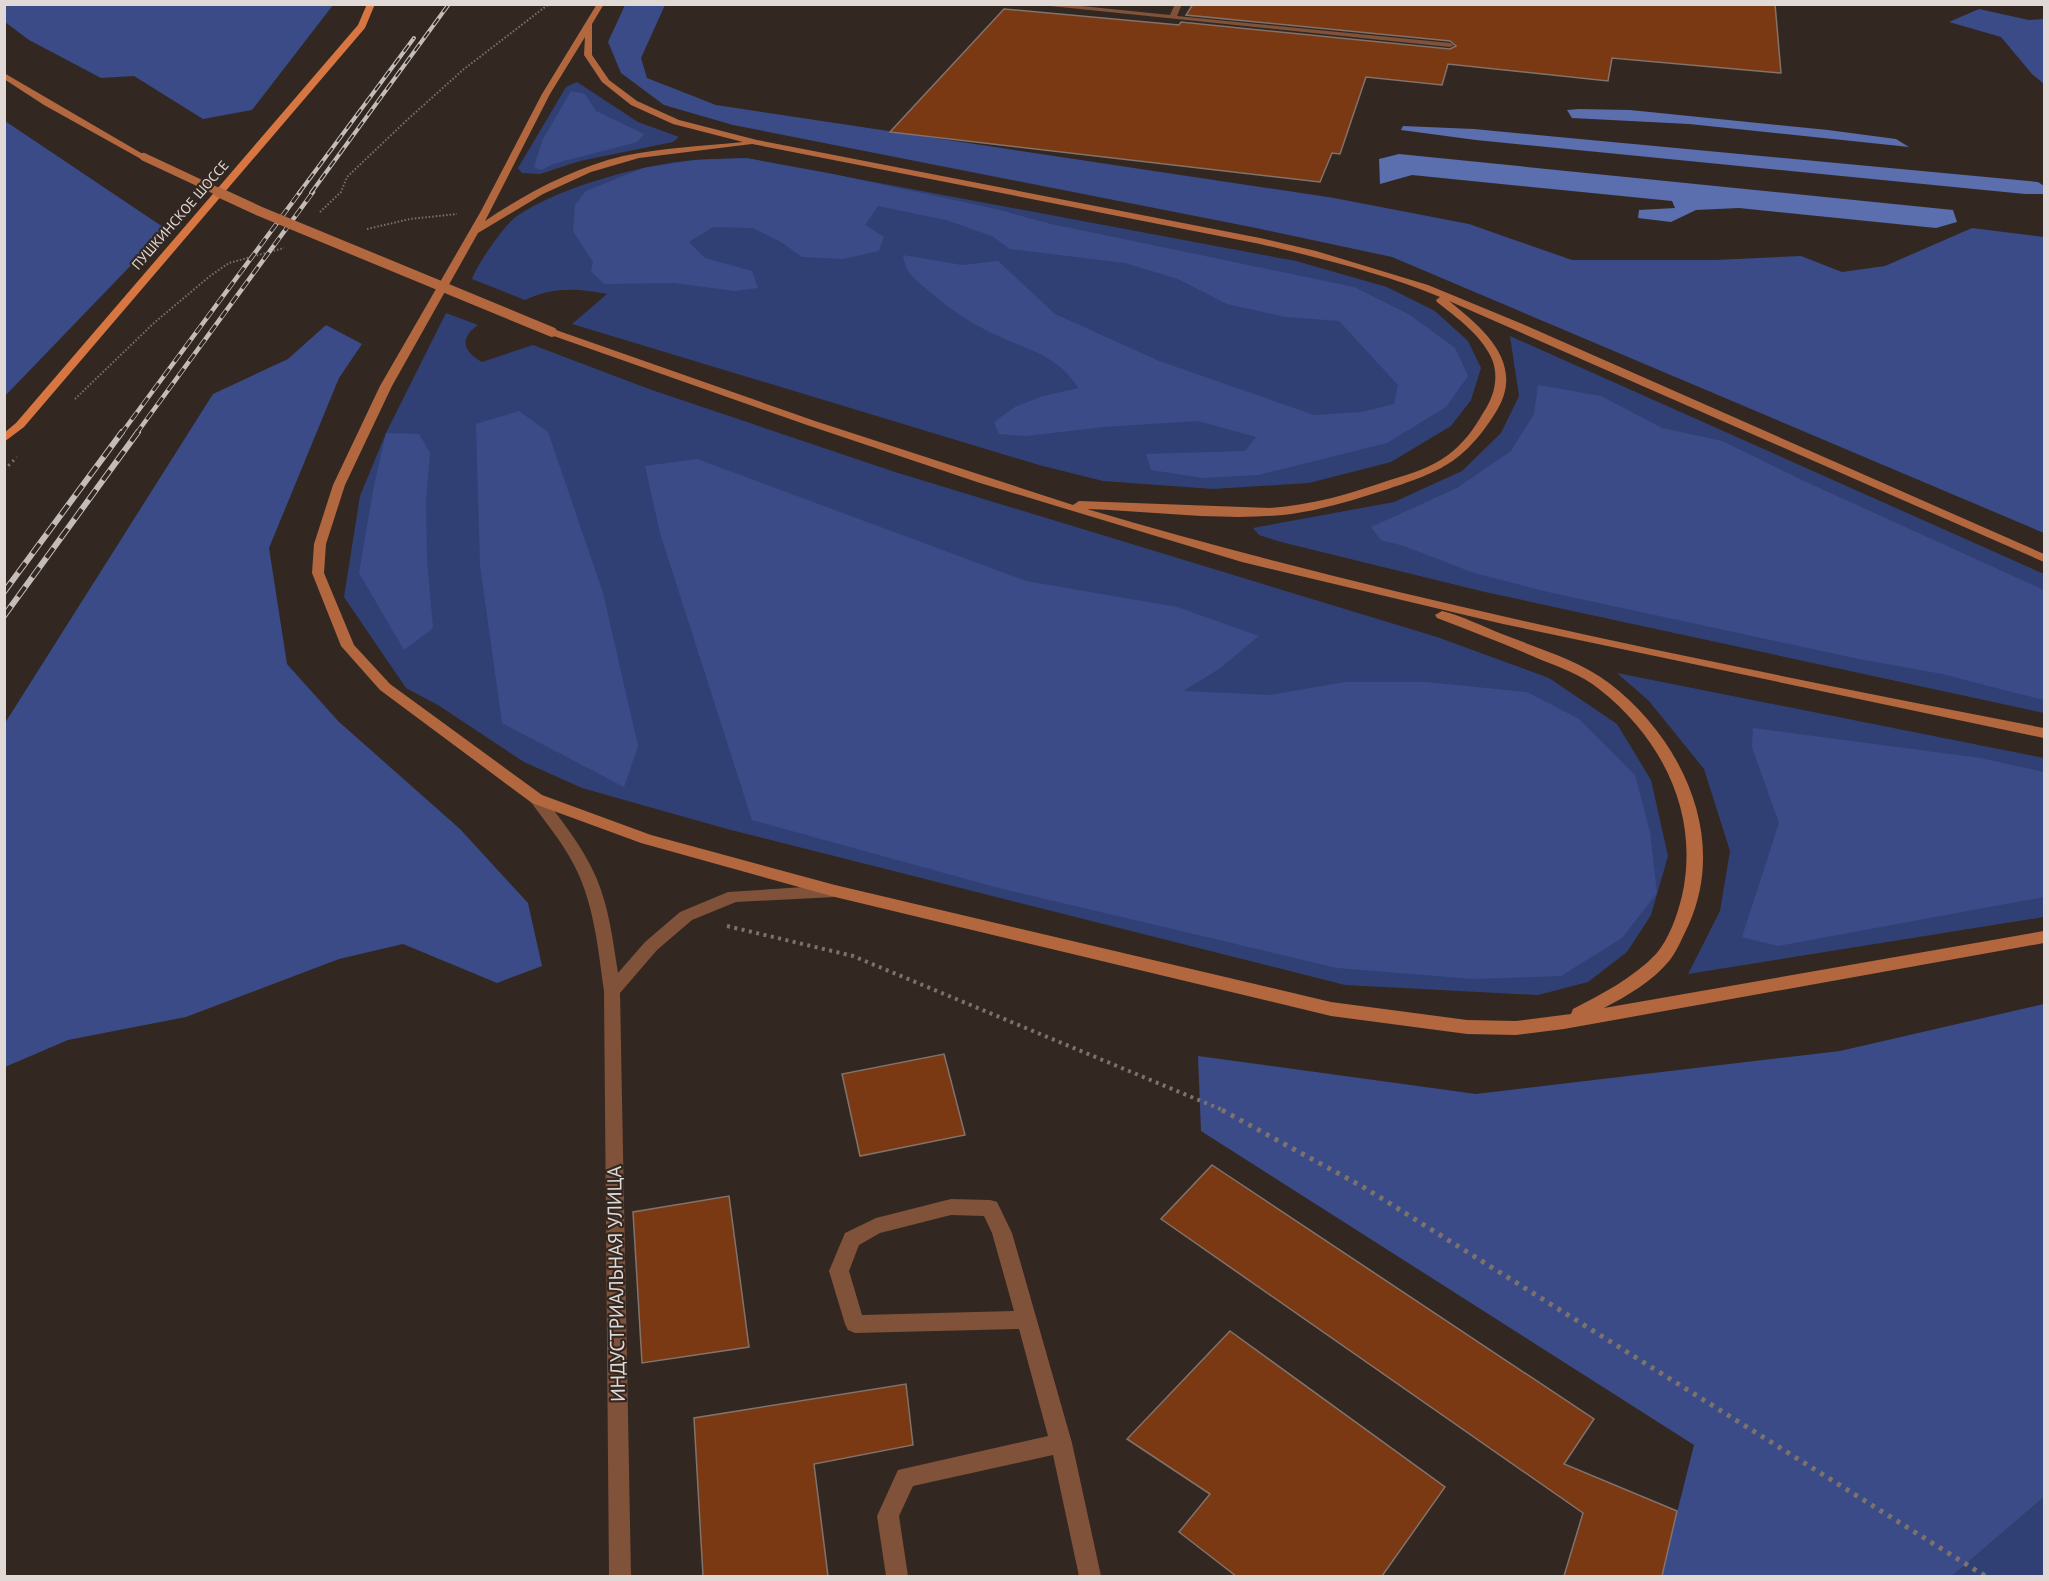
<svg xmlns="http://www.w3.org/2000/svg" width="2049" height="1581" font-family="'PT Sans',sans-serif">
<style>
.green{fill:#314074}
.forest{fill:#3a4b87}
.water{fill:#5b6eae}
.building{fill:#7a3912;stroke:#81736c;stroke-width:1.5}
.lines{fill:none;stroke-linecap:round;stroke-linejoin:round}
.path-far3{stroke:#7c726d;stroke-width:2;stroke-dasharray:1.5 2;stroke-linecap:butt}
.path-far2{stroke:#7c726d;stroke-width:3;stroke-dasharray:2 4;stroke-linecap:butt}
.path-far1{stroke:#7c726d;stroke-width:4;stroke-dasharray:3 4.5;stroke-linecap:butt}
.path{stroke:#7c726d;stroke-width:5;stroke-dasharray:4 6;stroke-linecap:butt}
.lane{fill:#81523a;fill-rule:evenodd}
.street{fill:#81523a;fill-rule:evenodd}
.secondary{fill:#b2673f;fill-rule:evenodd}
.primary{fill:#d77641;fill-rule:evenodd}
.rail-far2-casing{stroke:#c4bcb8;stroke-width:4}
.rail-far1-casing{stroke:#c4bcb8;stroke-width:4.5}
.rail-casing{stroke:#c4bcb8;stroke-width:6}
.rail-far2{stroke:#332721;stroke-width:2;stroke-dasharray:8;stroke-linecap:butt}
.rail-far1{stroke:#332721;stroke-width:3;stroke-dasharray:9;stroke-linecap:butt}
.rail{stroke:#332721;stroke-width:4;stroke-dasharray:12;stroke-linecap:butt}
.secondary-bridge-far1{stroke:#b2673f;stroke-width:8}
.secondary-bridge{stroke:#b2673f;stroke-width:10}
.labels{text-anchor:middle;stroke-width:4.5;stroke-linejoin:round;paint-order:stroke}
.far-street-label{font-size:14px;fill:#e1d9d6;stroke:#332721}
.near-street-label{font-size:20px;fill:#e1d9d6;stroke:#332721}
</style>
<rect width="100%" height="100%" fill="#332721"/>
<path class="green" d="M577,82l61,40 41,15 -6,5 -93,19 -40,13 -18,-1 -4,-5 48,-81z
M746,158l550,103 91,26 48,24 33,30 13,27 -10,32 -20,26 -60,36 -82,21 -96,6 -110,-8 -64,-16 -467,-141 35,-30c-31,-6 -54,-7 -82,6l-53,-21c5,-14 32,-54 45,-63 42,-29 127,-52 178,-56 17,-2 34,-1 51,-2z
M446,313l32,12c-19,13 -15,27 4,37l51,-17 116,44 246,83 542,165 112,41 68,46 34,56 17,76 -17,59 -24,37 -39,30 -50,13 -193,-10 -618,-156 -145,-41 -58,-26 -86,-57 -32,-17 -62,-91 16,-101 26,-63z
M1510,336l534,238v139l-559,-121 -204,-50 -22,-7 -6,-7 141,-26 68,-31 39,-38 18,-37z
M1617,673l427,85v159l-356,57 32,-63 10,-60 -26,-82 -55,-68z
M2044,1497v79h-92z"/>
<path class="forest" d="M4,5l1,-1 328,1 -81,105 -49,9 -69,-43 -33,2 -72,-38 -24,-18z
M625,5h40l-24,53 6,20 69,27 618,93 135,26 103,36h143l86,-4 41,16 43,-6 87,-38 72,9v296l-652,-276 -136,-29 -523,-103 -69,-20 -43,-32 -13,-31z
M1979,9l50,11 15,-1v65l-12,-10 -31,-37 -52,-15z
M571,91l14,3 11,17 48,23 -7,8 -84,22 -12,6 -7,-3 9,-28z
M5,121l161,108 -161,167z
M746,158l87,16 163,35 55,15 303,63 56,28 45,33 13,28 -22,31 -59,36 -129,32 -55,3 -52,-8 -5,-16 99,-3 11,-14 -58,-16 -94,6 -78,9 -27,-2 -5,-12 21,-15 25,-10 38,-9c-18,-32 -53,-39 -84,-54 -24,-11 -46,-26 -65,-43 -15,-13 -23,-17 -26,-36l59,10 36,-4 57,53 104,47 155,54 48,-3 32,-8 4,-19 -59,-64 -53,-4 -59,-13 -49,-25 -53,-16 -115,-14 -18,-13 -46,-16 -68,-14 -13,19 19,12 -5,14 -36,8 -41,-2 -21,-15 -28,-14 -40,-1 -24,15 16,16 47,13 6,17 -23,3 -61,-8 -70,1 -13,-13 2,-9 -20,-31 2,-26 11,-14 57,-23 52,-8z
M326,325l36,19 -23,34 -70,170 18,116 51,57 122,108 68,74 14,63 -45,17 -94,-39 -64,15 -153,58 -118,23 -63,27v-344l208,-329 75,-35z
M1538,385l63,11 61,32 60,13 82,40 240,109v110l-102,-26 -88,-16 -306,-66 -74,-19 -70,-27 -23,-6 -10,-13 86,-39 54,-37 23,-37z
M519,411l29,21 55,161 35,153 -14,41 -122,-64 -22,-158 -4,-141z
M386,433l33,1 11,19 -4,49 1,57 6,69 -29,22 -45,-77 15,-87z
M697,459l329,122 151,26 82,29 -40,33 -36,22 87,4 75,-13h81l101,10 52,27 56,56 15,57 7,61 -35,45 -61,38 -88,3 -136,-11 -342,-81 -243,-67 -92,-287 -15,-67z
M1753,728l227,30 64,14v125l-266,49 -36,-9 37,-114 -27,-76z
M2044,1004v493l-92,79h-291l33,-131 -493,-314 -3,-75 278,38 364,-43z"/>
<path class="water" d="M1579,109l51,1 198,20 68,9 13,8 -220,-23 -117,-6 -5,-8z
M1403,126l71,3 564,53 6,4v8h-19l-549,-54 -75,-10z
M1399,154l554,56 4,12 -21,6 -197,-20 -43,2 -25,12 -33,-4 1,-8 36,-2 -3,-7 -260,-26 -32,9 -1,-25z"/>
<path class="building" d="M1193,4h582l6,69 -169,-15 -4,23 -160,-17 -6,21 -76,-8 -26,77 -8,-1 -12,29 -430,-50 114,-123 175,16 2,-3 269,27 6,-3 -6,-5 -264,-26z
M944,1054l21,81 -105,21 -18,-82z
M1212,1165l382,254 -30,45 113,47 -15,65h-98l19,-63 -422,-294z
M729,1196l20,151 -107,16 -9,-151z
M1230,1331l215,156 -63,89h-146l-57,-44 31,-38 -83,-55z
M906,1384l7,61 -99,19 14,112h-125l-9,-158z"/>
<g class="lines">
<path class="path-far3" d="M320,212l21,-20 6,-15 60,-57 57,-51 85,-65
M367,229l43,-10 47,-5
M75,399l80,-77 55,-46 19,-13 55,-15"/>
<path class="path-far2" d="M4,470l13,-13"/>
<path class="path-far1" d="M727,926l126,30 372,155"/>
<path class="path" d="M1222,1110l143,78 620,388"/>
<path class="lane" d="M1031,4h31l108,11 5,-11h7l-5,12 273,27 4,2 -4,2z
M951,1199l39,1 7,2 15,31 60,210 29,133h-22l-26,-121 -140,31 -14,30 9,60h-22l-9,-60 21,-46 150,-34 -29,-107 -164,4 -7,-3 -3,-6 -16,-53 16,-38 31,-15zM951,1215l33,1 8,17 22,78 -152,4 -13,-44 10,-26 21,-12z"/>
<path class="street" d="M537,794l5,1c20,26 41,52 54,82 13,30 17,64 22,96l27,-31 35,-30 48,-20 107,-7 6,2 2,4 -2,4 -6,2 -99,5 -44,18 -35,30 -37,43 11,583h-22l-5,-585c-6,-43 -10,-88 -30,-126 -12,-24 -30,-44 -45,-66z"/>
<path class="secondary" d="M597,4h7l-12,20v31l17,25 28,21 42,19 78,20 503,98 56,13 112,34 99,41 517,228v8l-595,-261c35,28 77,63 47,111 -32,50 -54,59 -108,77 -34,11 -69,22 -105,26 -65,6 -131,-4 -196,-6 314,93 636,156 957,219v10l-541,-114 -261,-62 -262,-79 -173,-58 -259,-91v-4h8l259,91 258,84 6,-4 191,7c42,-3 80,-14 120,-28 19,-6 41,-12 58,-25 15,-11 26,-26 35,-42 11,-16 17,-37 8,-56 -11,-23 -34,-39 -54,-55l-1,-2 4,-3c-58,-24 -120,-39 -180,-53l-508,-100 -113,14 -48,14 -48,22 -65,39 -86,153 -47,99 -19,59 -2,29 30,72 36,39 152,111 109,40 184,50 496,117 136,18 49,1 55,-7 2,-5c29,-15 60,-31 83,-55 13,-15 21,-38 26,-58 18,-81 -19,-157 -83,-207 -17,-14 -40,-22 -60,-30 -34,-15 -68,-28 -102,-41l-2,-3 7,-4c20,5 40,15 60,23 35,14 77,26 107,49 72,55 119,153 80,241 -6,12 -11,25 -19,36 -17,21 -43,36 -66,48l440,-77v12l-480,86 -48,6 -49,-1 -136,-18 -496,-119 -194,-54 -109,-40 -152,-113 -39,-44 -29,-73 2,-29 19,-59 47,-99 101,-175 61,-117zM585,37l-1,18 18,27 29,23 42,19 70,18c-40,4 -81,6 -120,14 -50,12 -96,37 -138,65l65,-127z
M4,73l144,84 -7,2 -97,-54 -40,-26z"/>
<path class="primary" d="M367,4h8l-10,24 -341,399 -20,15v-9l12,-10 342,-398z"/>
<g class="rail-far2-casing">
<path id="rail-far2" d="M299,193l115,-155
M311,193l138,-189"/>
</g>
<g class="rail-far1-casing">
<path id="rail-far1" d="M121,434l179,-242
M136,434l177,-242"/>
</g>
<g class="rail-casing">
<path id="rail" d="M4,592l118,-160
M4,616l134,-184"/>
</g>
<use href="#rail-far2" class="rail-far2"/>
<use href="#rail-far1" class="rail-far1"/>
<use href="#rail" class="rail"/>
<path class="secondary-bridge-far1" d="M144,157l77,36"/>
<path class="secondary-bridge" d="M218,192l41,19 293,121"/>
</g>
<g class="labels">
<g class="far-street-label">
<text transform="translate(180 215) rotate(-49)" y="5">ПУШКИНСКОЕ ШОССЕ</text>
</g>
<g class="near-street-label">
<text transform="translate(616 1284) rotate(-91)" y="7">ИНДУСТРИАЛЬНАЯ УЛИЦА</text>
</g>
</g>
<rect width="2049" height="1581" fill="none" stroke="#e1d9d6" stroke-width="12"/>
</svg>
